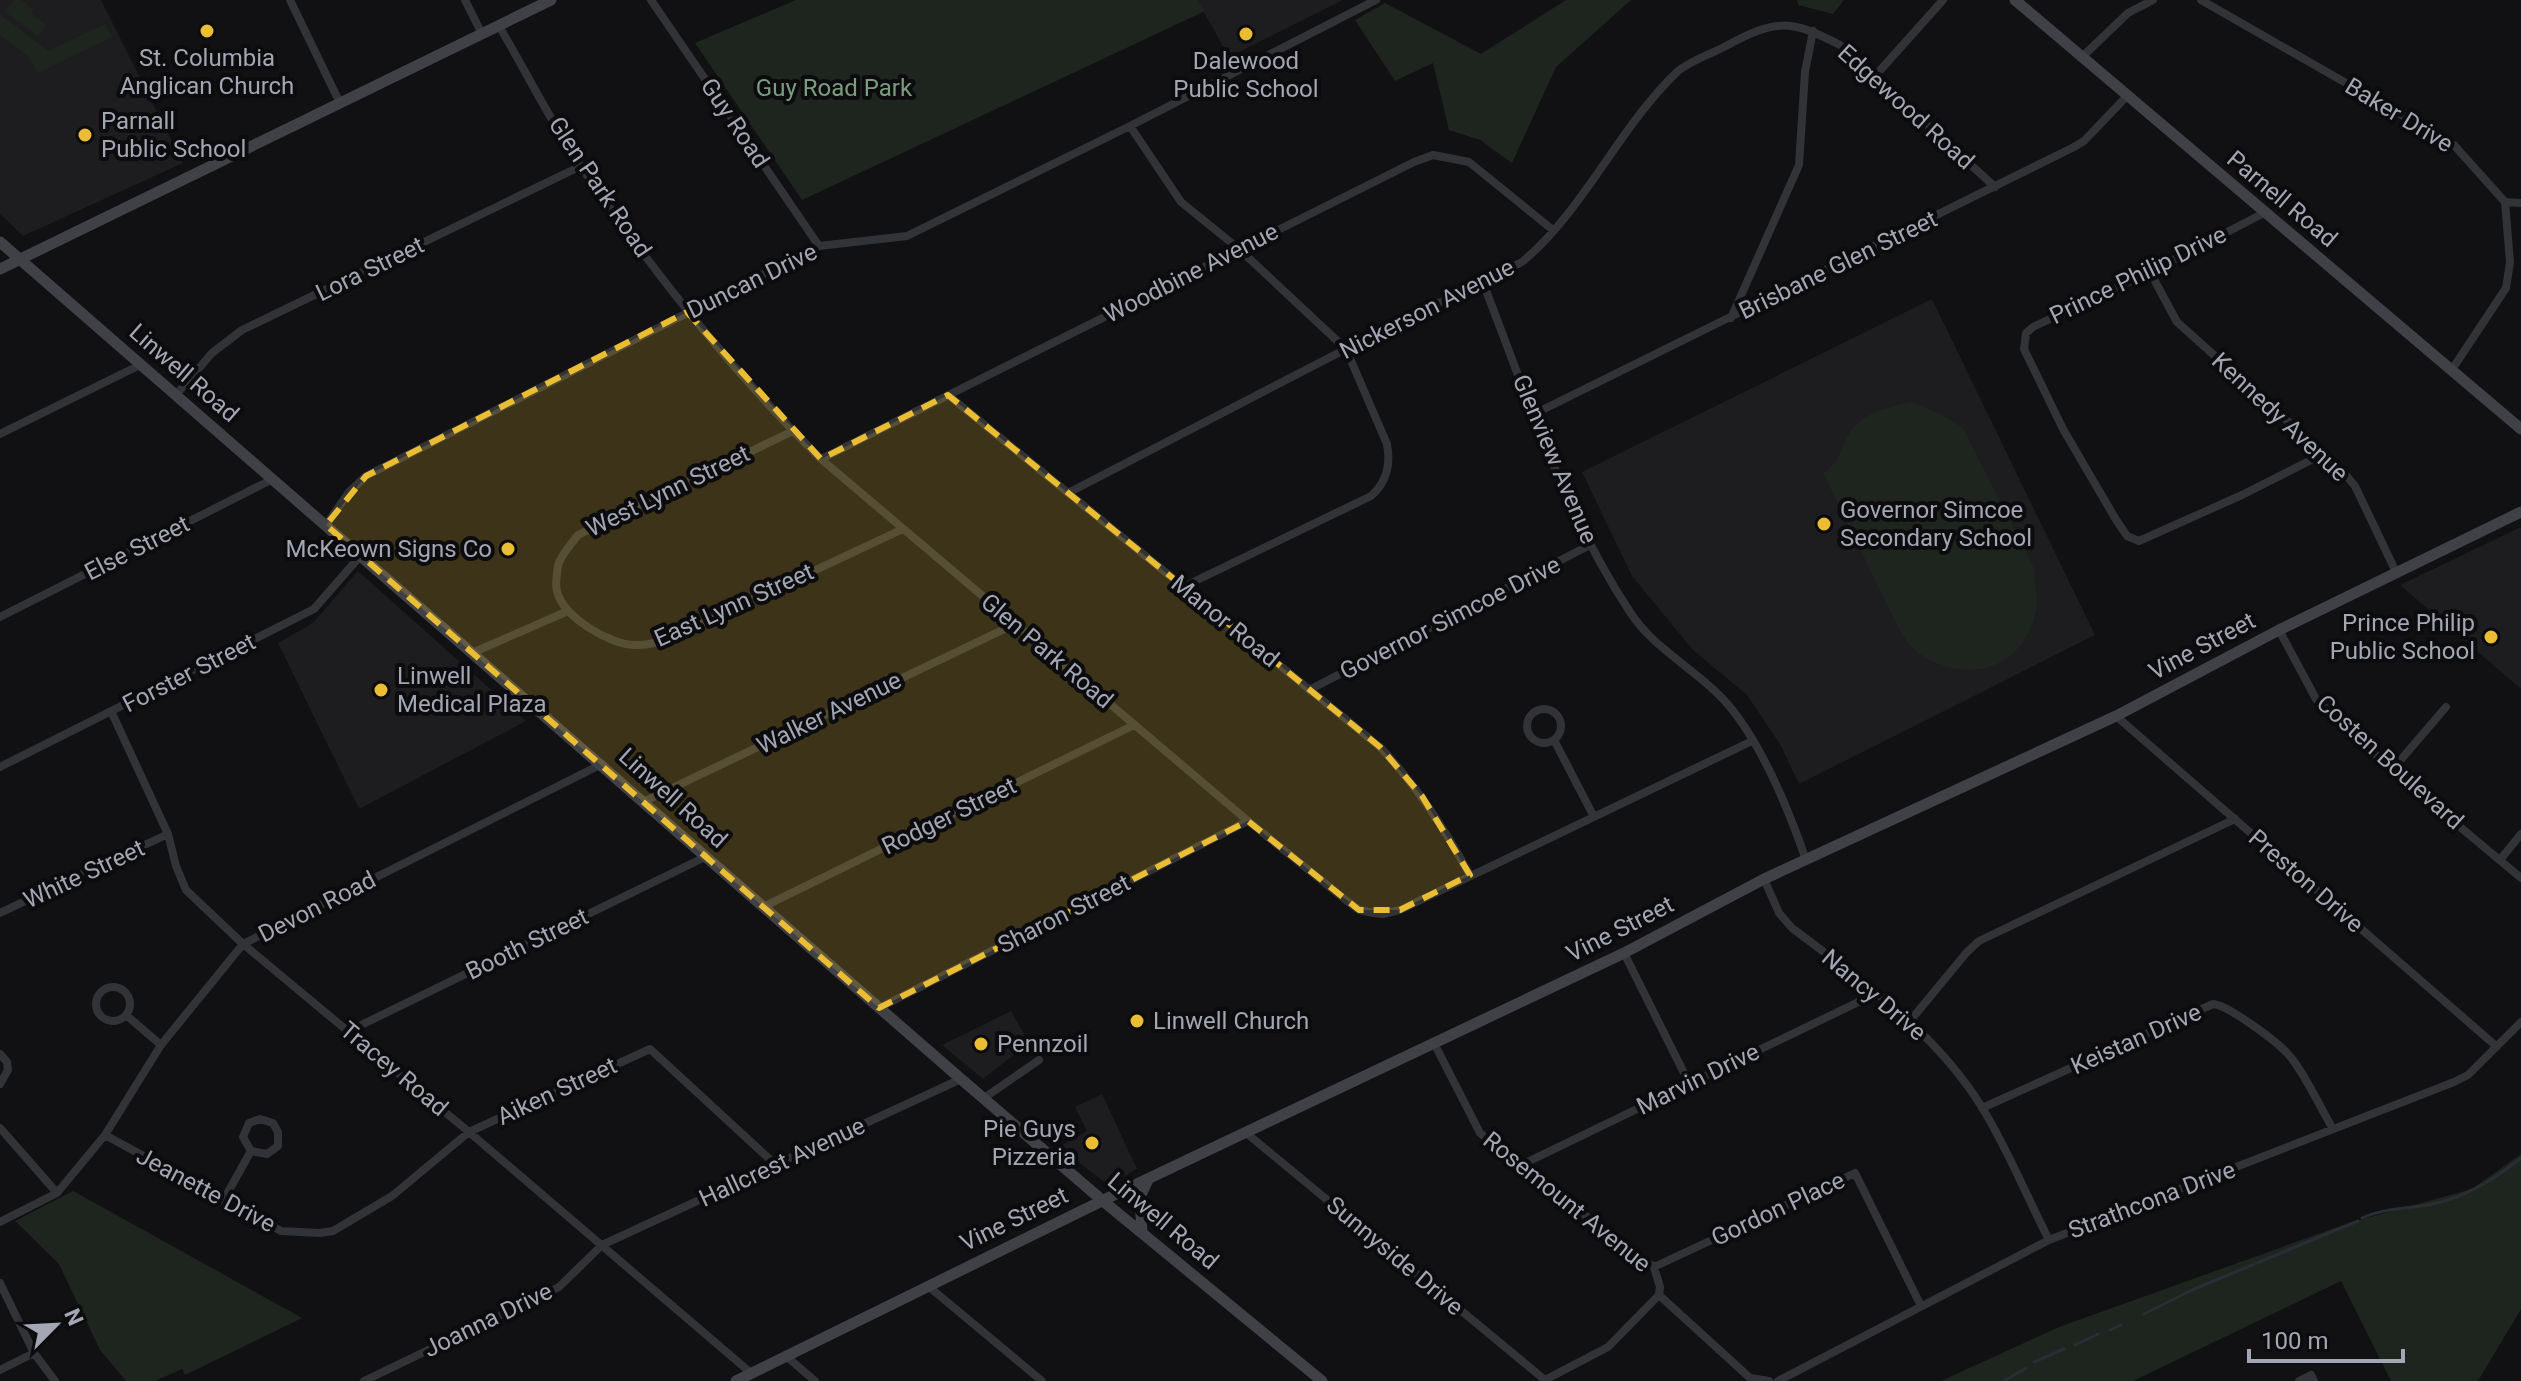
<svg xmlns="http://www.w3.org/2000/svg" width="2521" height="1381" font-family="Roboto,sans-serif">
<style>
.built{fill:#1d1d1f}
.green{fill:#1e251f}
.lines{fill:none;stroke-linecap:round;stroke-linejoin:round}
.stream{stroke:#282e36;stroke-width:3}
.street{stroke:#323337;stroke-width:8}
.secondary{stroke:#404147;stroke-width:11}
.marked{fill:#eabd32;fill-opacity:0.2;stroke:#eabd32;stroke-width:6;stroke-dasharray:16 10;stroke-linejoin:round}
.poi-dot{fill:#eabd32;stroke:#0c0c0e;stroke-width:3}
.labels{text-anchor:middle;stroke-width:8;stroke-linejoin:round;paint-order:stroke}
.poi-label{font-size:24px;fill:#a3a6b3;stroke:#0c0c0e;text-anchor:start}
.park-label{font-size:24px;fill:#7a9d80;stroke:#0c0c0e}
.street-label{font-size:24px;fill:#a3a6b3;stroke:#0c0c0e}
</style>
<rect width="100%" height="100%" fill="#111113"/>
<path class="built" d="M0,0h101l82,163 -160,73 -23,-22z
M1197,0h146l-114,57z
M1932,299l163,336 -296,149 -18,-38 -34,-51 -54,-45 -61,-74 -50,-104z
M2521,527v162l-121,-104z
M358,571l168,150 -167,88 -81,-166 35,-20z
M1011,1011l18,32 -46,36 -41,-34z
M1102,1094l35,75 -29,16 -49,-38 28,-16 -12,-24z"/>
<path class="green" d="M14,0h7l12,9 -2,4 15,12 -8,11 -33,-24z
M796,0h401l8,11 -403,189 -107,-157z
M1566,0h65l-75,67 -44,96 -32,-23 -31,-10 -16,-67 -38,18 -40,-61 30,-17 96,51z
M1797,0h47l-11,14 -35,-9z
M0,14l48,37 57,-27 7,13 -74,36 -9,-16 -29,-22z
M1912,402l28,12 23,14 72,142c-2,12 3,24 2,36 -1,11 -10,32 -17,40 -25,33 -76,29 -105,4 -6,-5 -11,-13 -15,-19l-77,-158c18,-12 14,-18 24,-36 13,-24 41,-30 65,-35z
M2521,1154v155l-43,72h-87l-50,-100 -208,100h-192l118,-54 290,-104 123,-34z
M73,1191l229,127 -117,57 -3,-6 -27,12h-29l-26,-31 -41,-86 -44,-43z"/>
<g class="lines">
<path class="stream" d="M2362,1218c24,-11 50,-9 75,-15 31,-7 59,-25 84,-45
M2144,1314l48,-24 166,-69
M2110,1330l11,-5
M2075,1345l23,-11
M2034,1362l30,-13
M2004,1381l22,-13"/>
<path class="street" d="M290,0l49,101
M465,0l17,34
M651,0l168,246
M2201,0l253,145 51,57 5,60 -4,26 -55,83
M499,26c28,47 52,97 83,142 71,104 150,203 239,291l427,362 99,80 12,9 14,3 10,1 17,-4 352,-169
M2082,57l46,-44 25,-13
M1875,76l68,-76
M1130,126l51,76 58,47 107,100 41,95c4,21 0,38 -16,52l-188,91
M2505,202l16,1
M2264,213l-114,59 -117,55 -7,6 -2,16 39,80 52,89 12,18 12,5 103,-46 81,-41
M2150,272l27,50 162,145 16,19 41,86
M1482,280c44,113 81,231 148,332 23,36 64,56 93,87 38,41 65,109 83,161
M1731,318l68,-153 6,-93 8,-41
M176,395l36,-42 30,-23 339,-164
M948,395l432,352c37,39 64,81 90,128
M1534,414l540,-267 10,-6 43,-45
M793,431l-215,104c-7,9 -18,21 -20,31 -1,7 -3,19 -1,25 6,26 53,54 78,54 15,1 29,-5 42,-10l226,-106
M0,434l140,-69
M821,459l593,-297 19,-7 36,7 84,68
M1068,493l278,-144 176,-87c60,-49 98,-136 155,-190 13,-11 34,-18 49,-26 50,-27 64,-27 114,-1l155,142
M326,525l23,-33 17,-16 453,-230 88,-10 223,-110 246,-126
M0,617l273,-138
M2279,630l37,69 76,71 129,108
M472,653l96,-42
M1309,690l281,-145
M1527 726a17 17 0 1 1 34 0a17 17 0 1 1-34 0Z
M111,711l57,123 8,32 10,24 57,54 226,188 282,241
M2116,716l380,330
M1554,740l39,75
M0,767l314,-158 47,-54
M2392,770l54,-63
M643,802l372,-178
M2500,860l21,-26
M1764,879l15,34 13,15c70,53 144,104 191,181 25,41 44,88 66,131
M763,907l371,-182
M0,913l168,-79
M1624,953l65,130
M96 1004a17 17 0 1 1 34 0a17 17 0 1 1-34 0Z
M879,1008l369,-187
M126,1015l35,30
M1910,1021l57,-69 12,-11 256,-122
M349,1031l356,-174
M1434,1043l46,90 39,33 135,101 6,20 -1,8 91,83
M0,1054l7,8 1,8 -8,14
M984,1098l55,-38
M1982,1108l231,-104c15,1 63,37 74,49 15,15 34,56 46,76
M0,1128l57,65
M1245,1132l300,248
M105,1135l176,96 38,2 14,-2 59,-35 77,-64 181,-83 126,116
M1519,1166l358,-173
M223,1201l28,-50 16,3 11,-8v-14l-5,-9 -13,-4 -11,4 -6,14 8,14
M0,1222l57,-29 48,-58 56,-90 82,-101 359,-180
M1654,1267l201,-94 66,133
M0,1283l34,70 21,28
M928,1286l114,95
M786,1356l29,25
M0,1370l34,-17
M1750,1378l19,3
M364,1381l195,-94 43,-42 359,-166
M1543,1381l65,-34 51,-52
M1778,1381l271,-141 405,-158 14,-7 53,-53
M2299,1381l12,-6 3,6"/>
<path class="secondary" d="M2015,0l506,429
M0,242l961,837 142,122 219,180
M0,269l551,-269
M1142,1233l-2,-36 8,-17
M736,1381l382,-188 506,-240 140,-74 352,-163 163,-86 242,-118"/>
</g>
<path class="marked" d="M687,312l134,147 127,-64 432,352 42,49 48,79 -70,35h-41l-111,-89 -369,187 -553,-483 40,-49z"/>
<g class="poi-dot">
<circle cx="207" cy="31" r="8"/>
<circle cx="1246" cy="34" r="8"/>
<circle cx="85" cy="135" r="8"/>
<circle cx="1824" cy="524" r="8"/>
<circle cx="508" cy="549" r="8"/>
<circle cx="2491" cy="637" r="8"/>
<circle cx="381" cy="690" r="8"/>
<circle cx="1137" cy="1021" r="8"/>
<circle cx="981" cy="1044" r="8"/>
<circle cx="1092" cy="1143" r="8"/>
</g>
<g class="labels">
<g class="poi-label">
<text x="207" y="66" text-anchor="middle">St. Columbia<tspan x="207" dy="28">Anglican Church</tspan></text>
<text x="1246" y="69" text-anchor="middle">Dalewood<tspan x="1246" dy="28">Public School</tspan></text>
<text x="101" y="129">Parnall<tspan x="101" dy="28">Public School</tspan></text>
<text x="1840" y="518">Governor Simcoe<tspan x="1840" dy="28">Secondary School</tspan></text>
<text x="492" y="557" text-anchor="end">McKeown Signs Co</text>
<text x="2475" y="631" text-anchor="end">Prince Philip<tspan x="2475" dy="28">Public School</tspan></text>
<text x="397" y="684">Linwell<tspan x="397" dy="28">Medical Plaza</tspan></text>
<text x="1153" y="1029">Linwell Church</text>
<text x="997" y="1052">Pennzoil</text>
<text x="1076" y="1137" text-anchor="end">Pie Guys<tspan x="1076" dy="28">Pizzeria</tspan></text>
</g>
<g class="park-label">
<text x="834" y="96">Guy Road Park</text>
</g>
<g class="street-label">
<text transform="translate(1906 107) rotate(42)" y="8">Edgewood Road</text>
<text transform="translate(2399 115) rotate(31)" y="8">Baker Drive</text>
<text transform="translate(735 123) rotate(56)" y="8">Guy Road</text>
<text transform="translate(600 187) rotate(56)" y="8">Glen Park Road</text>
<text transform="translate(2282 199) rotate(40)" y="8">Parnell Road</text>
<text transform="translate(1838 265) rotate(-26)" y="8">Brisbane Glen Street</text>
<text transform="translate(370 269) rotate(-26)" y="8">Lora Street</text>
<text transform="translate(1191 273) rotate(-27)" y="8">Woodbine Avenue</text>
<text transform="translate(2138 275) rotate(-26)" y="8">Prince Philip Drive</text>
<text transform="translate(752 281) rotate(-26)" y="8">Duncan Drive</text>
<text transform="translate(1427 309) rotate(-27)" y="8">Nickerson Avenue</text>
<text transform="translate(184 373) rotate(41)" y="8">Linwell Road</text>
<text transform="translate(2280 417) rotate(43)" y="8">Kennedy Avenue</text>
<text transform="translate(1555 459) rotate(67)" y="8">Glenview Avenue</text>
<text transform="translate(668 491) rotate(-26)" y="8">West Lynn Street</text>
<text transform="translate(137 548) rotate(-27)" y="8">Else Street</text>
<text transform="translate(734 605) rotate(-24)" y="8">East Lynn Street</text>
<text transform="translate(1450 618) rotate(-27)" y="8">Governor Simcoe Drive</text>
<text transform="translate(1225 621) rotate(39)" y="8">Manor Road</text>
<text transform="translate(2202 646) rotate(-28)" y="8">Vine Street</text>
<text transform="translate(1047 651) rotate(40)" y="8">Glen Park Road</text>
<text transform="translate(189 673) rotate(-27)" y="8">Forster Street</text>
<text transform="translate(829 713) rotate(-26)" y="8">Walker Avenue</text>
<text transform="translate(2390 762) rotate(42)" y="8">Costen Boulevard</text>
<text transform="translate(673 798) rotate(42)" y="8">Linwell Road</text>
<text transform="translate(949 816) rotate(-26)" y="8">Rodger Street</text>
<text transform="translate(84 874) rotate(-25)" y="8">White Street</text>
<text transform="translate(2306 881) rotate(41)" y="8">Preston Drive</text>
<text transform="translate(317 907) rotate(-27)" y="8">Devon Road</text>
<text transform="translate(1064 914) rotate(-27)" y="8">Sharon Street</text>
<text transform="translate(1620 929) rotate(-27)" y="8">Vine Street</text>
<text transform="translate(527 944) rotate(-26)" y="8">Booth Street</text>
<text transform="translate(1874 995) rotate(40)" y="8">Nancy Drive</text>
<text transform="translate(2136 1039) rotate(-24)" y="8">Keistan Drive</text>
<text transform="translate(394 1069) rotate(40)" y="8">Tracey Road</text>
<text transform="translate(1698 1079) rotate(-26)" y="8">Marvin Drive</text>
<text transform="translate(557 1091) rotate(-25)" y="8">Aiken Street</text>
<text transform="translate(782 1162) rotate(-25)" y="8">Hallcrest Avenue</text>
<text transform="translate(206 1190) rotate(28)" y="8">Jeanette Drive</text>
<text transform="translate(2152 1200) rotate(-21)" y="8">Strathcona Drive</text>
<text transform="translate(1567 1202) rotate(39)" y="8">Rosemount Avenue</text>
<text transform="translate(1778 1209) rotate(-25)" y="8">Gordon Place</text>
<text transform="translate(1014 1219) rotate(-26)" y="8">Vine Street</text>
<text transform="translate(1163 1221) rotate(40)" y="8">Linwell Road</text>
<text transform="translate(1395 1256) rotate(40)" y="8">Sunnyside Drive</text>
<text transform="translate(488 1320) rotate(-26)" y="8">Joanna Drive</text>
</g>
</g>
<g transform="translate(56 1325) rotate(66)" stroke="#0c0c0e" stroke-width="6" paint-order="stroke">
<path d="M0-6L14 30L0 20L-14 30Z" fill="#a3a6b3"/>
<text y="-12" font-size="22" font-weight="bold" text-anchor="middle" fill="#a3a6b3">N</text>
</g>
<path d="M2249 1349v12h154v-12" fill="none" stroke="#a3a6b3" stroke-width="4"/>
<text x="2261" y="1349" font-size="24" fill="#a3a6b3" stroke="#0c0c0e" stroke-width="6" paint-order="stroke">100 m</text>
</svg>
